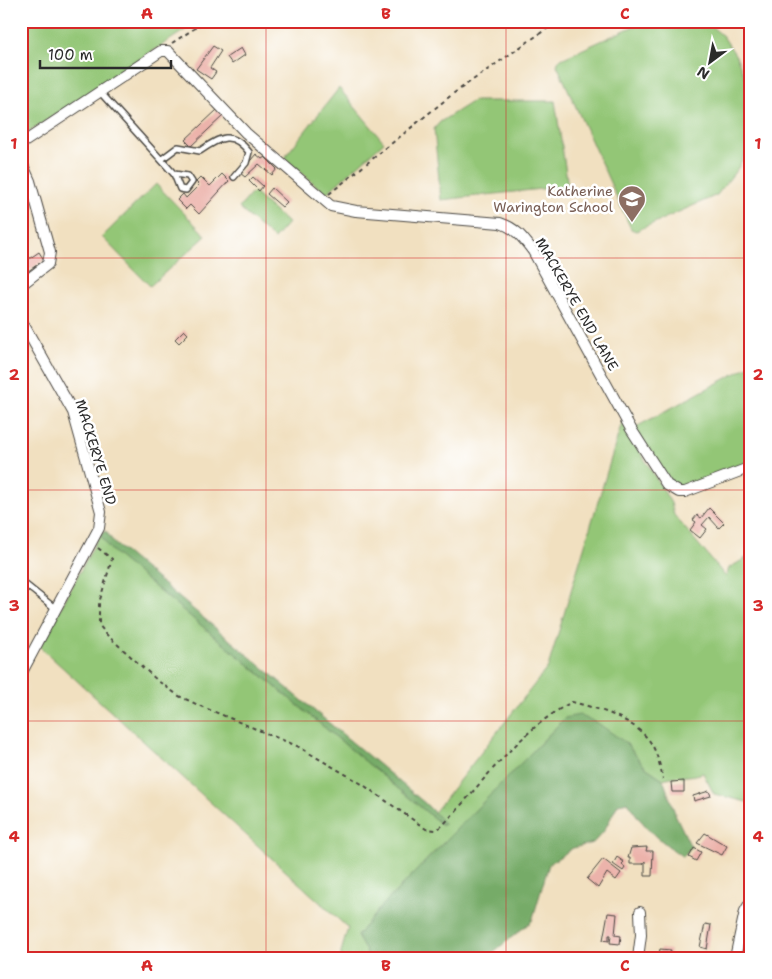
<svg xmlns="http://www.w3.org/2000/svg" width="772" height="979" font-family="'Shantell Sans',sans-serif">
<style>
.green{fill:#93c676;stroke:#5f7850}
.forest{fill:#76ab67;stroke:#506b49}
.building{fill:#ecb3ab}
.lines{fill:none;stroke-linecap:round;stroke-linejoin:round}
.lane-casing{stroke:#494641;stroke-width:8}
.street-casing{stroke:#494641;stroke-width:12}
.path{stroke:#494641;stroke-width:2;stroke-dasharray:4 4;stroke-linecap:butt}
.lane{stroke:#fff;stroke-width:5}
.street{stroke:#fff;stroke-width:10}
.grid{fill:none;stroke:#d62828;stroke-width:1;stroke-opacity:0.55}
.labels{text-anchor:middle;stroke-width:5;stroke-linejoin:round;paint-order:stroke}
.education-label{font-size:14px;fill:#785e54;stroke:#fff;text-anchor:end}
.street-label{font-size:14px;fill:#2b2b2b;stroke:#fff}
.neatline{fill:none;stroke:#d62828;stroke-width:2}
.grid-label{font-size:16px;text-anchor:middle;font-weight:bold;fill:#d62828}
</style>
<rect width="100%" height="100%" fill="#fff"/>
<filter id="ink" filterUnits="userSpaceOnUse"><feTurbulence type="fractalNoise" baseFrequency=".02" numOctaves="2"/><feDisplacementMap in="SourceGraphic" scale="10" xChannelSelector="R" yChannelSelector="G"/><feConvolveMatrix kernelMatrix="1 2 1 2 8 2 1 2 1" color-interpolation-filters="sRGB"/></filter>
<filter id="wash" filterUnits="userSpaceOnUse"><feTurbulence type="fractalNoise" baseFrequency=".0096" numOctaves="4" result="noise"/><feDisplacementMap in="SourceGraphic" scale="20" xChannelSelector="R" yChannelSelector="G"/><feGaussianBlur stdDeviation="1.12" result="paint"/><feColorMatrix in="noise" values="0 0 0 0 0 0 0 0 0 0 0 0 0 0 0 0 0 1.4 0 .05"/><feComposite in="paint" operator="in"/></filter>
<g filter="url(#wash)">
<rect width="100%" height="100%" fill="#f1e0c0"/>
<path class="green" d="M21,21h178l-178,116z
M645,21h60l18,15 13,20 13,30 2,57 -13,25 -21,27 -81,36 -5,-2 -74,-164 2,-5z
M339,88l45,54 -58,52 -42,-36z
M473,101h82l13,85 -127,14 -7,-71 6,-7z
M156,184l50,52 -56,50 -48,-49z
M253,192l35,31 -14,16 -35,-31z
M751,365v99l-68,25 -14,-7 -35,-54z
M622,422l49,81 3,12 52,62 3,-9 22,-13v248l-37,-9 -11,-21c-14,5 -27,2 -40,6l-18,-12 -19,-24 -61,-25 -185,190 -23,28 13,22h-29v-6l7,-24 -308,-281 60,-113 9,14 11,10 321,266h3l-11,-10 115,-147z"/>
<path class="forest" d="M106,531l8,12 312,261 19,20h-4l-321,-266 -11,-10 -9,-14z
M579,715l20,9 27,19 19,24 18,12 13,37 15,31 -8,10c-22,-16 -41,-30 -55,-55l-10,2 -14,27 -11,12 -20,5 -24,16 -17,57 -46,37h-116l-13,-22 23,-28 185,-190z
M751,904l-1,54h-15z"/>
<g id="blocks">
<path class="building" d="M213,46l8,5 -11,17 6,4 -5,7 -15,-10z
M241,48l4,7 -13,9 -5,-7z
M218,109l6,6 -33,31 -6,-6z
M256,154l6,5 3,-2 12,12 -5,6 -13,-11 -14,13 -5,-4z
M222,174l7,7 -30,33 -9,-9 -4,4 -9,-9 6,-6 3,4 13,-13 -3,-3 5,-5 9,9z
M253,177l10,9 -4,5 -10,-10z
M272,188l15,14 -5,5 -15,-13z
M39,252l5,8 -23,16v-15l2,2z
M184,330l4,4 -9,9 -4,-4z
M709,508l15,15 -5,5 -10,-11 -7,8 5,4 -7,9 -10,-8 6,-8 -3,-2 4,-5 4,3z
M684,781v11h-12l-1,-10z
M709,791l2,5 -17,5 -1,-5z
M705,833l22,13 -5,9 -25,-12z
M647,847l-1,4h7l-1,25h-7v-15l-2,3h-13v-6h-2l3,-10z
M694,848l7,4 -5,9 -7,-4z
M617,857l7,5 -2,2 3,4 -2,3 -10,-7z
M603,859l18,14 -5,7 -9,-7 -9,15 -11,-9z
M608,913l9,1 -2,21 6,1 -1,8 -10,-1 1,-8h-2v6l-6,-1z
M705,924l6,1 -4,24 -7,-2z
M660,949l11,1 -2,8h-11z"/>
</g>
</g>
<g filter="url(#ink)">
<use href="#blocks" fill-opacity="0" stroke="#494641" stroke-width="1"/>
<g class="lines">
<g class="lane-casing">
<path id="lane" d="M101,93l73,81 6,15 6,1 6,-8 -4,-6 -14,-2
M162,159l16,-12 22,4c20,-14 32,-21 49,1l-3,11 -12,14
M21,581l35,28"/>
</g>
<g class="street-casing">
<path id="street" d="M21,144l140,-93h7l78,82 85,73 25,5 144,12c16,5 23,15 33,28l98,178 36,56 12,7h6l66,-25
M21,161l9,20 20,71 -2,12 -27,21
M21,320l52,92 28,100 -2,16 -78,146
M638,958l3,-23 -1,-23
M735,958l10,-47 6,-10"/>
</g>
<path class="path" d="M172,43l34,-22
M745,167l6,-6
M329,194l125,-101 104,-72
M98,548l14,11 -13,44v22l8,10 51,46 21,15 19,9 99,41 65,38 64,45 10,1 6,-4c41,-43 77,-96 130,-124 25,6 59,16 76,37 9,11 12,27 15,40"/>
<use href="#lane" class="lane"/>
<use href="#street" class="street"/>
</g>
</g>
<path class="grid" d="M266,21v937M506,21v937M21,258h730M21,490h730M21,721h730"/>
<defs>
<g id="school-pin" transform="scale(1.4375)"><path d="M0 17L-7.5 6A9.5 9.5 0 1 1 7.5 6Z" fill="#8d6e63" stroke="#fff"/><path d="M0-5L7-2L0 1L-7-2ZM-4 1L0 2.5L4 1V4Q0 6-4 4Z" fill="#fff"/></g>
</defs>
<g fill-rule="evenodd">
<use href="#school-pin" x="632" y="199"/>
</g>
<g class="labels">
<g class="education-label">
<text x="613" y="196">Katherine<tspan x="613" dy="16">Warington School</tspan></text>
</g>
<g class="street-label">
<text transform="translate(577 304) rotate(60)" y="5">MACKERYE END LANE</text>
<text transform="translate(96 452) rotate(73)" y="5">MACKERYE END</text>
</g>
</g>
<rect width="772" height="979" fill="none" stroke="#fff" stroke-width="55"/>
<g transform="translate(710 62) rotate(212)" stroke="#ffffff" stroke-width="4" paint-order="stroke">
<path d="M0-4L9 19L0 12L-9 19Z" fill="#2b2b2b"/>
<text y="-8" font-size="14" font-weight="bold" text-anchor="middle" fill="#2b2b2b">N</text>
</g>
<path d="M40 60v8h131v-8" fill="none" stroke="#2b2b2b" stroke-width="2.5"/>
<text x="48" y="60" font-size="15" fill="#2b2b2b" stroke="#ffffff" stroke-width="4" paint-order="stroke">100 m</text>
<rect x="28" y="28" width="716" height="924" class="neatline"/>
<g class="grid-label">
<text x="147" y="19">A</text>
<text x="386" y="19">B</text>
<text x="625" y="19">C</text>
<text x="14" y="149">1</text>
<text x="758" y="149">1</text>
<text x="14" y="380">2</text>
<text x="758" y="380">2</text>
<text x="14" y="611">3</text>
<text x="758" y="611">3</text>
<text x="14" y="842">4</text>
<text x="758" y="842">4</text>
<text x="147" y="971">A</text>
<text x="386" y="971">B</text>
<text x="625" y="971">C</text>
</g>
</svg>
